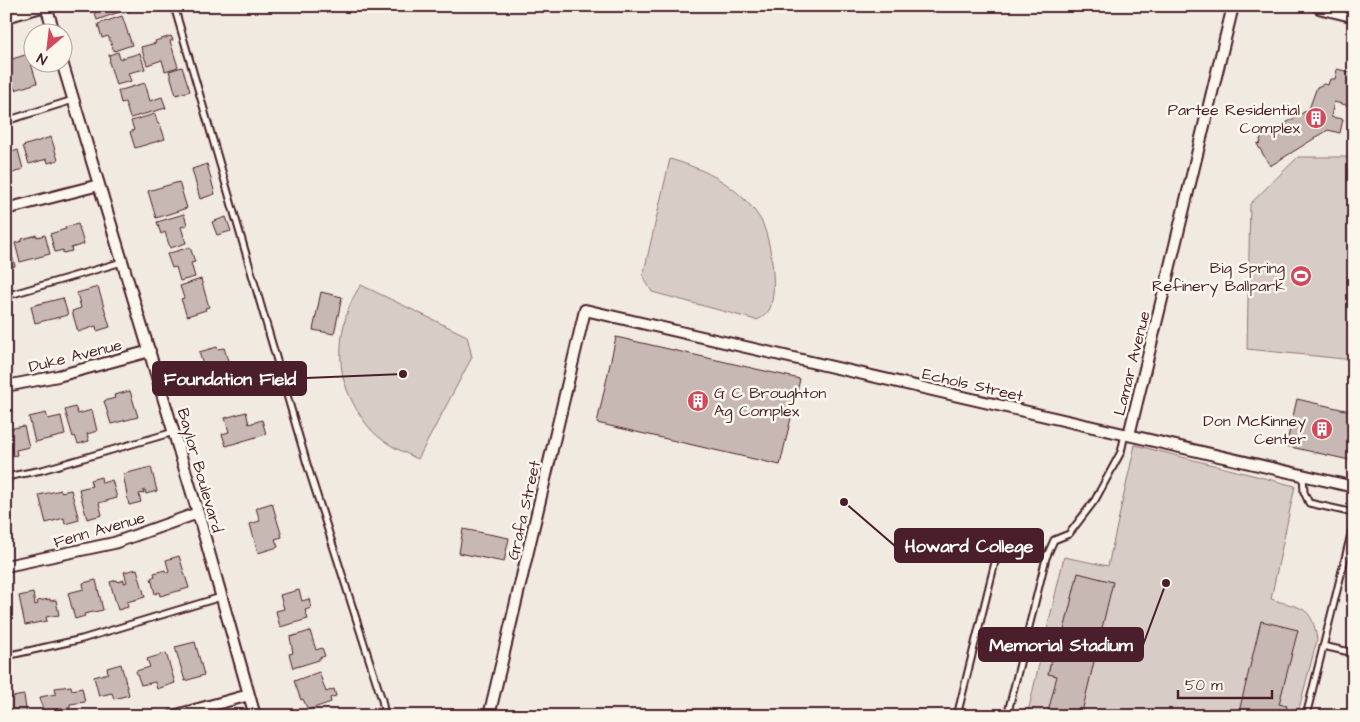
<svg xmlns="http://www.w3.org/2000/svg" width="1360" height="722" font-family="'Architects Daughter',sans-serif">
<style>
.green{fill:#d8ccc6;stroke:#917678}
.building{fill:#c8b8b3;stroke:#4a1f2b}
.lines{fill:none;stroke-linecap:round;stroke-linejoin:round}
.lane-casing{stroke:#4a1f2b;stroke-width:9}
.street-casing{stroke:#4a1f2b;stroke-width:14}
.secondary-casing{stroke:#4a1f2b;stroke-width:19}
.lane{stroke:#fbf7ec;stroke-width:5}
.street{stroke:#fbf7ec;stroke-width:10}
.secondary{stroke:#fbf7ec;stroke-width:15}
.labels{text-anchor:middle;stroke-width:5;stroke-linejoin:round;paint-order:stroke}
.poi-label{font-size:16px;fill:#4a1f2b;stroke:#fbf7ec;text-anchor:end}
.street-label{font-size:16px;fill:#4a1f2b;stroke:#fbf7ec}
.leader{fill:none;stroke:#4a1f2b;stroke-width:2}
.callout-dot{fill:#4a1f2b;stroke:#fbf7ec;stroke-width:2}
.callout{fill:#4a1f2b;stroke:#4a1f2b;stroke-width:2}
.callout-label{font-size:18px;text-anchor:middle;font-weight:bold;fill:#fff}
</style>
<rect width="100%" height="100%" fill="#f0eae0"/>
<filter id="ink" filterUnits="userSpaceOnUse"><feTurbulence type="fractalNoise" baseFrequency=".02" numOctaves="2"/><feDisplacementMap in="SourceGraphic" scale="10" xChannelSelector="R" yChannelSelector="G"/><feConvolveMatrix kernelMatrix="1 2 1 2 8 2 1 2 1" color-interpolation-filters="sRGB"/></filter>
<g filter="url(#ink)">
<path class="green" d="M1298,157h56v203l-107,-11 3,-145z
M670,159c27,8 51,18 71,37 8,7 15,16 20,24 10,20 17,67 9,88 -3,6 -7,10 -14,12l-104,-28 -9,-16z
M361,285l106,51 5,21 -54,102c-19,-9 -38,-17 -51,-34 -10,-13 -20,-31 -24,-48 -6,-29 0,-68 18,-92z
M1135,445l160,41 -24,113c30,10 41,5 46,41l-20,76h-270l37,-159 44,9z"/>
<path class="building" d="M93,6h49l1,1 -20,6 -1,-2 -25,9z
M122,16l10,29 -18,6 -6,-15 -6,2 -4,-14z
M171,36l2,4 -3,1 8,26 -13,4 -3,-11 -15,5 -6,-18 15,-4 -1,-2z
M118,52l2,7 20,-6 5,16 -17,4 3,8 -15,4 -7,-23 1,-1 -1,-6z
M28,54l9,29 -22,7 -9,-29z
M182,67l8,24 -14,4 -7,-24z
M1337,69l17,4v34l-20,-5 -3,15 12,2 -3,14 -12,-3 -58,36 -13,-22 4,-1 -1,-4 49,-30 8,-22 7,-3 4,1 2,-6h5z
M145,83l5,18 12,-4 4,11 -36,10 -5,-16 -4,1 -3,-12z
M155,114l3,10h2l5,15 -30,9 -5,-16 4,-2 -3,-9z
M51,137l7,23 -10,3 -1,-4 -18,5 -6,-18z
M18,150l5,19 -17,7v-22z
M207,164l8,30 -15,5 -8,-30z
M179,182l8,26 -31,10 -8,-27z
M184,214l3,11 -6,2 5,16 -16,5 -5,-16 -4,2 -4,-12z
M226,217l5,14 -14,4 -5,-13z
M78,224l6,20 -13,4 1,3 -9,2v-3l-8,2 -5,-18 16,-5 -1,-2z
M37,235v2l8,-2 5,19 -30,8 -5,-19 7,-2v-2z
M9,243l6,23 -9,2v-24z
M190,247l5,15 -4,1 4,14 -15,4 -4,-14 -4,1 -5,-14z
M201,279l8,28 -4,1 1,2 -19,6 -6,-17 3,-1 -4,-12z
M98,287l12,40 -13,4 -1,-5 -18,6 -6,-21 9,-3 -4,-15z
M321,292l21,5 -8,37 -21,-4z
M63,298l5,17 -33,8 -4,-17z
M616,337l184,42 -20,86 -183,-42z
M217,347l1,2 6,-1 7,22 -6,2 1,4 -18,6 -9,-30z
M130,391l8,26 -27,7 -7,-23 11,-3 -1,-3z
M1297,399l57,13v49l-68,-15z
M75,407l3,7 14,-4 5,21 -10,3 2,7 -11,3 -3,-8 -2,1 -8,-27z
M246,412l3,12 13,-4 4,14 -40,12 -4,-12 7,-2 -4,-14z
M46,413l2,6 13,-3 4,19 -30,7 -6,-25z
M8,423l1,6 15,-3 5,21 -13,3 1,5 -11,2v-33z
M151,467l6,24 -11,3 -1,-4 -2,1 1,2 -5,1 2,8 -12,3 -6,-31z
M101,477l1,6 10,-3 5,18 -18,5 3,12 -15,4 -8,-30 13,-3 -2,-6z
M61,490v2l10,-2 8,30 -14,4 -1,-6 -18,5 -7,-28z
M272,503l10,34 -7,2 3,8 -20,6 -8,-29 10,-3 -4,-13z
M463,529l46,9 -5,24 -45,-9z
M179,556l10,32 -29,8 -1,-4 -4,2 -4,-16 4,-2 -1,-3 11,-3 1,3 3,-1 -3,-12z
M137,569l8,28 -18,5 1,5 -10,3 -8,-28 7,-2 1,2 6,-2v3l3,-1 -3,-10z
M1078,573l35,9 -32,134h-34l10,-40 -9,-2 6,-25 5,2z
M96,580l7,30 -19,4 1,2 -10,3 -7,-26 16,-4 -1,-6z
M299,590l3,11 7,-2 2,9 -6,2 3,9 -28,8 -4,-16 8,-2 -4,-14z
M33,593l2,12 3,-1 -1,-3 13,-2v2l6,-1 3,15 -13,2 1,4 -22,4 -6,-29z
M1261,621l37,9 -19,74 8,2 -2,10h-47z
M310,631l6,19 6,-2 3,8 -6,2v2l-26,8 -4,-14 4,-1 -3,-16z
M195,642l9,33 -19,6 -10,-34z
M166,653l9,30 -18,6 -2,-7 -14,3 -5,-14 14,-4 -3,-8z
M121,664l8,31 -15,4 -2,-6 -13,3 -5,-19 14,-4 -1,-5z
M319,672l7,20 8,-3 2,7 -6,2 1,4 -23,8 -5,-11 -2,1 -7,-19z
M71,686l1,4 10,-2 3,14 -15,2v4l-9,1v2l-15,3 -1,-4 -2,1 -3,-14 16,-3 -1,-6z
M24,695l3,21h-21v-18z"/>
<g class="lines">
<g class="lane-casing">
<path id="lane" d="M174,6l133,458 75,236 3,16
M6,121l67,-21
M6,296l116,-34
M1303,475l1,17 5,11 45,10
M6,477l36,-7 132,-38
M1323,646l31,7
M6,656l76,-17 139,-42
M957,716l42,-170 47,12
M1007,716l39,-158 8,-18 15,-6 26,-34 26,-48 4,-18
M1306,716l48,-194"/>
</g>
<g class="street-casing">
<path id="street" d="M46,6l8,26
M6,17l39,-11
M62,62l136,451 57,203
M6,209l93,-24
M6,386l52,-10 92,-25
M1129,435l104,-429
M6,566l108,-23 84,-30
M173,716l76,-21
M489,716l96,-406 769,177"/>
</g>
<g class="secondary-casing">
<path id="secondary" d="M1321,6l33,8"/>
</g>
<use href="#lane" class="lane"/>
<use href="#street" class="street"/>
<use href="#secondary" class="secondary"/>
</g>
</g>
<defs>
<g id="building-disc" transform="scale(1.125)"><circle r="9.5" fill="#d1495b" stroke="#fbf7ec"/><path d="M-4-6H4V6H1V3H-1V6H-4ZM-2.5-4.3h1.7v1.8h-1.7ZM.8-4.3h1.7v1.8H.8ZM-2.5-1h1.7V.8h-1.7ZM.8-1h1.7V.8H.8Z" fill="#fff"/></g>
<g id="stadium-disc" transform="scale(1.125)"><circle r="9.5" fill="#d1495b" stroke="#fbf7ec"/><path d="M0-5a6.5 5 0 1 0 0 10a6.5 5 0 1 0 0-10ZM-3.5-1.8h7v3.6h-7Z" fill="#fff"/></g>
</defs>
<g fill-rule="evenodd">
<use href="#building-disc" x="1316" y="118"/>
<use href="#stadium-disc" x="1301" y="276"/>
<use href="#building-disc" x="698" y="401"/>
<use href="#building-disc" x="1322" y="429"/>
</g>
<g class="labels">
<g class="poi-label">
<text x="1300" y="115">Partee Residential<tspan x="1300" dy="18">Complex</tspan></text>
<text x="1285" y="273">Big Spring<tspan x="1285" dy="18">Refinery Ballpark</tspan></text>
<text x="714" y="398" text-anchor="start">G C Broughton<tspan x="714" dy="18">Ag Complex</tspan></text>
<text x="1306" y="426">Don McKinney<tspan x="1306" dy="18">Center</tspan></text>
</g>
<g class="street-label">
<text transform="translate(75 355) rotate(-14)" y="6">Duke Avenue</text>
<text transform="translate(1131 363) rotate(-76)" y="6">Lamar Avenue</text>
<text transform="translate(973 384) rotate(13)" y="6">Echols Street</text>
<text transform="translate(201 470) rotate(74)" y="6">Baylor Boulevard</text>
<text transform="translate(523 510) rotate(-77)" y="6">Grafa Street</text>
<text transform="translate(99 529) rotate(-16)" y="6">Fenn Avenue</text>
</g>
</g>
<path class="leader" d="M403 374L306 378M844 502L895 546M1166 583L1143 645"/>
<g class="callout-dot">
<circle cx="403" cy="374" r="5"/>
<circle cx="844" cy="502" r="5"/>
<circle cx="1166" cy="583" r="5"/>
</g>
<g class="callout">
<rect x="153" y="362" width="153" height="33" rx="5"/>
<rect x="895" y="529" width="148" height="33" rx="5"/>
<rect x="979" y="628" width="164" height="33" rx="5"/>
</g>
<g class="callout-label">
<text x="230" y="385">Foundation Field</text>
<text x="969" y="552">Howard College</text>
<text x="1061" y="651">Memorial Stadium</text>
</g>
<rect width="1360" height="722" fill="none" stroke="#fbf7ec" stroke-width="25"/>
<rect x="12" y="12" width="1335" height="697" fill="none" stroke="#4a1f2b" stroke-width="2" filter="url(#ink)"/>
<g transform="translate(48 48) rotate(208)"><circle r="24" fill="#fbf7ec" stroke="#b4a19f"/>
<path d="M0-4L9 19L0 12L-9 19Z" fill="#d1495b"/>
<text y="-8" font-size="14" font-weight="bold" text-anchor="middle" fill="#4a1f2b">N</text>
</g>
<path d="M1178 690v8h94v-8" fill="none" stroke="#4a1f2b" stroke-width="2.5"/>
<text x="1185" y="690" font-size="15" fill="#4a1f2b" stroke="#fbf7ec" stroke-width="4" paint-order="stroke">50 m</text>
</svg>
